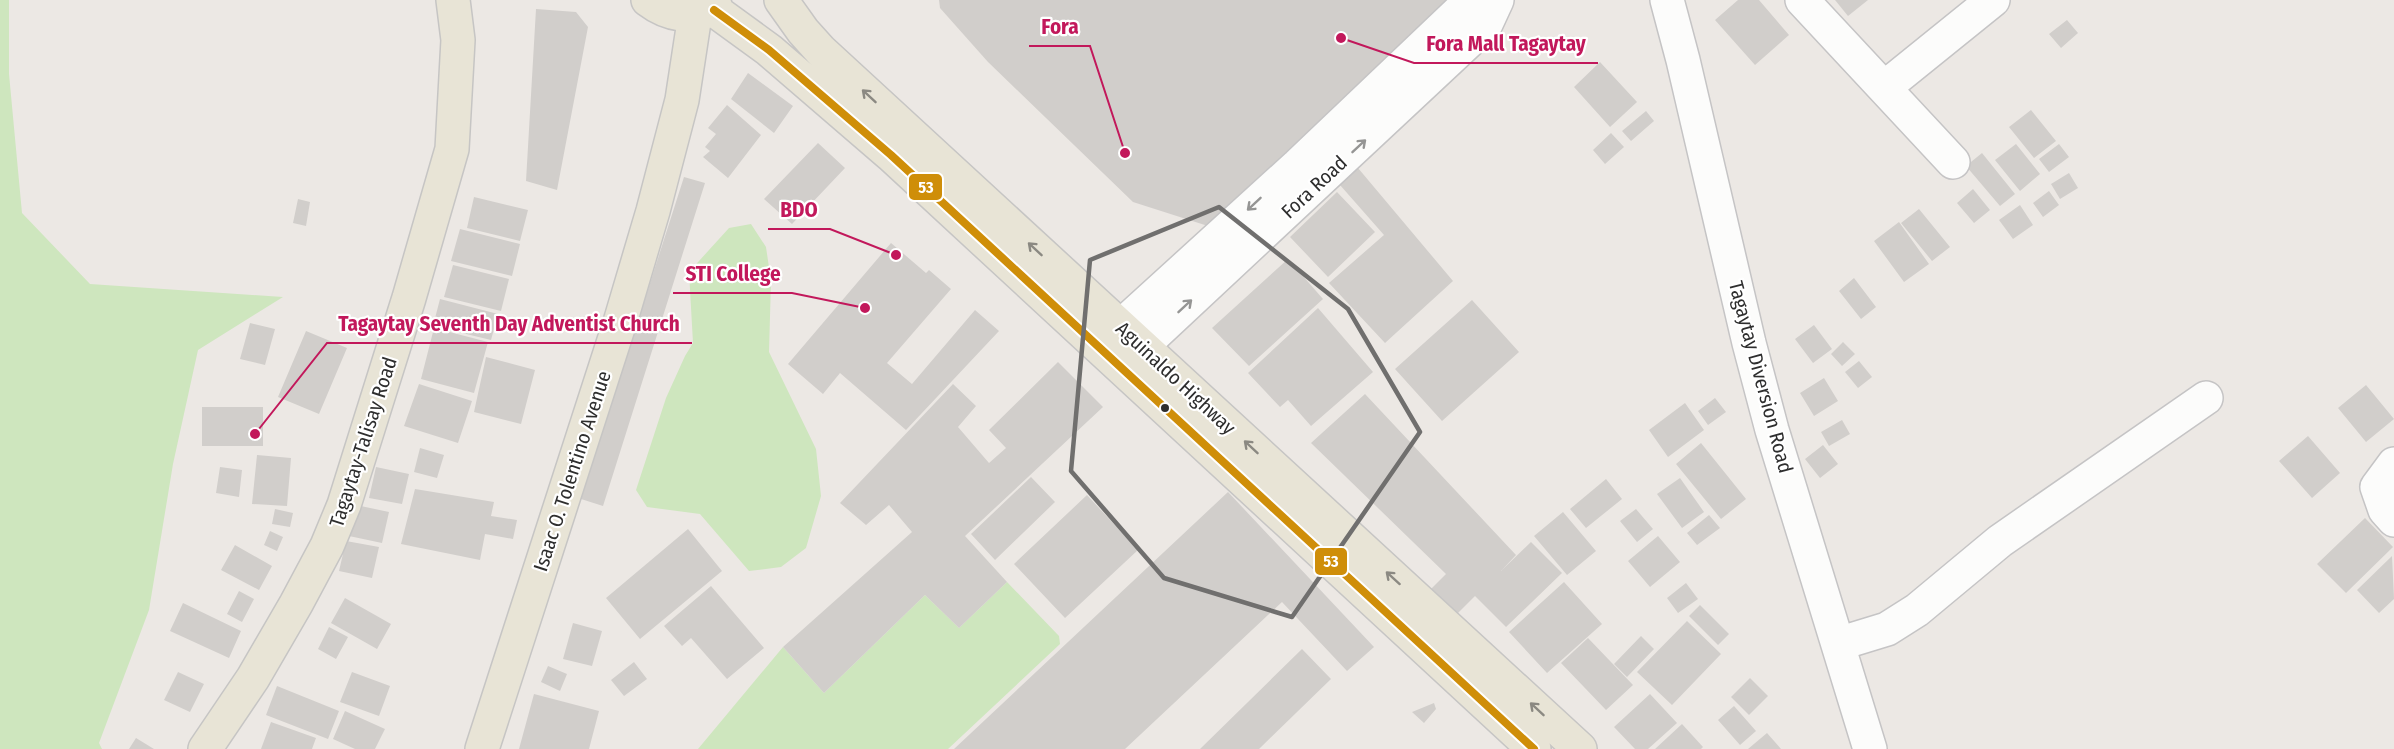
<svg xmlns="http://www.w3.org/2000/svg" width="2394" height="749" font-family="'Fira Sans Condensed',sans-serif">
<style>
.green{fill:#cee6be}
.building{fill:#d1cecb}
.lines{fill:none;stroke-linecap:round;stroke-linejoin:round}
.minor-casing{stroke:#c5c4c5;stroke-width:36}
.major-casing{stroke:#c6c5c4;stroke-width:36}
.minor{stroke:#fcfcfb;stroke-width:33}
.major{stroke:#e8e4d6;stroke-width:33}
.bus-1-casing{stroke:#fff;stroke-width:12}
.bus-1{stroke:#cf8e09;stroke-width:8}
.oneway{stroke:#8b8982}
.oneway2{stroke:#959594}
.marked{fill:none;stroke:#706f6e;stroke-width:4.5;stroke-linejoin:round}
.bus-dot{fill:#2e2e2e;stroke:#fff;stroke-width:2}
.labels{text-anchor:middle;stroke-width:4.5;stroke-linejoin:round;paint-order:stroke}
.street-label{font-size:20px;fill:#2e2e2e;stroke:#fff}
.leader{fill:none;stroke:#c2185b;stroke-width:2}
.callout-dot{fill:#c2185b;stroke:#fff;stroke-width:2}
.callout-label{font-size:21px;text-anchor:middle;font-weight:bold;fill:#c2185b;stroke:#fff;stroke-width:4.5;stroke-linejoin:round;paint-order:stroke}
.line-badge{stroke:#fff;stroke-width:2}
.badge-label{font-size:16px;text-anchor:middle;font-weight:bold;fill:#fff}
</style>
<rect width="100%" height="100%" fill="#ece8e4"/>
<path class="green" d="M0,0h9v74l13,139 68,71 193,13 -85,53 -25,114 -24,146 -50,133 3,6h-102z
M751,224l15,23 5,34 -2,71 47,97 5,47 -15,52 -25,19 -32,4 -49,-57 -53,-7 -11,-17 30,-92 19,-42 8,-13 -4,-71 40,-44z
M1007,582l52,54 1,8 -112,105h-250l85,-102 41,46 101,-98 34,33z"/>
<path class="building" d="M939,0h515l-246,226 -75,-24 -145,-140 -48,-54z
M1738,0h21l30,35 -34,30 -40,-45z
M1835,0h33l-20,16z
M536,9l40,3 12,15 -31,163 -31,-9z
M2067,20l11,13 -17,15 -12,-14z
M1600,62l37,40 -27,25 -36,-40z
M748,73l45,33 -19,27 -43,-34z
M727,105l34,30 -33,43 -25,-21 7,-6 -5,-4 11,-13 -8,-6z
M2031,110l25,31 -22,17 -25,-31z
M1646,111l8,10 -23,20 -9,-10z
M1611,133l13,14 -19,17 -12,-14z
M818,143l27,25 -53,56 -28,-25z
M2016,144l24,30 -20,17 -25,-31z
M2059,144l10,13 -20,15 -10,-13z
M1982,153l33,41 -15,12 -34,-40z
M1358,168l95,113 -68,62 -56,-60 55,-48 -44,-50z
M2069,173l9,15 -18,11 -9,-15z
M684,177l21,6 -102,323 -22,-7z
M1973,189l17,21 -16,13 -17,-20z
M2049,191l10,14 -16,12 -10,-14z
M1337,192l38,40 -47,45 -38,-40z
M474,197l54,13 -8,31 -53,-13z
M298,199l12,3 -4,24 -13,-3z
M2020,205l13,20 -20,14 -14,-19z
M1919,209l31,38 -18,14 -31,-38z
M1899,222l30,42 -25,18 -30,-41z
M460,229l60,15 -8,32 -61,-15z
M891,243l35,30 3,-3 22,19 -64,74 25,21 63,-74 24,21 -93,99 -66,-57 -17,21 -35,-30z
M1288,259l35,40 -74,67 -37,-38z
M453,265l56,14 -8,32 -57,-14z
M1854,278l22,29 -15,12 -22,-28z
M440,299l58,15 -7,26 -58,-14z
M1472,300l47,52 -77,69 -47,-52z
M1318,308l55,64 -62,54 -23,-26 -8,7 -32,-34z
M250,323l25,6 -10,36 -25,-6z
M1814,325l18,24 -19,14 -18,-24z
M434,328l54,14 -14,51 -53,-14z
M306,331l41,17 -28,66 -41,-17z
M1843,342l12,12 -13,12 -11,-12z
M486,357l49,13 -14,54 -47,-12z
M1859,361l13,16 -14,11 -13,-16z
M1058,362l45,45 -138,129 42,46 -48,46 -34,-33 -101,98 -41,-46 129,-115 -23,-27 -23,20 -26,-22 113,-119 23,22 -18,21 31,36 17,-15 -17,-18z
M1824,378l14,23 -24,15 -14,-23z
M419,384l53,17 -14,42 -54,-17z
M2366,385l28,34 -28,23 -28,-34z
M1365,394l151,161 -15,16 30,-29 31,31 -56,54 -31,-31 -21,21 -25,-26 17,-17 -135,-131z
M1715,398l11,14 -18,13 -10,-14z
M1685,403l19,27 -36,27 -19,-27z
M202,407h61v39h-61z
M1842,420l8,14 -21,12 -8,-14z
M2308,436l32,37 -28,25 -33,-37z
M1701,443l45,56 -25,20 -45,-55z
M1823,445l15,19 -18,14 -15,-19z
M420,448l24,7 -7,23 -23,-6z
M257,455l34,3 -4,48 -35,-2z
M220,467l22,3 -3,27 -23,-4z
M376,467l33,7 -7,30 -33,-6z
M1031,477l24,25 -60,58 -24,-26z
M1680,478l24,34 -22,16 -25,-34z
M1606,479l16,20 -36,29 -16,-19z
M415,489l79,13 -3,14 26,4 -4,19 -28,-5 -5,26 -79,-16z
M1228,492l146,155 -27,24 -65,-69 -157,147h-171z
M1087,495l51,55 -73,68 -51,-54z
M356,505l33,7 -7,31 -33,-7z
M275,509l18,4 -3,14 -18,-3z
M1636,509l17,20 -16,13 -17,-21z
M1563,512l33,39 -29,24 -33,-39z
M1709,515l11,13 -23,17 -10,-12z
M2365,518l28,29 -47,46 -29,-29z
M688,529l34,42 -82,68 -34,-41z
M270,531l13,6 -6,14 -13,-6z
M1658,536l22,26 -30,25 -22,-26z
M346,541l33,6 -7,31 -33,-7z
M235,545l37,21 -13,24 -38,-20z
M2392,556l2,43 -15,14 -22,-23z
M1564,582l38,42 -55,49 -38,-41z
M1686,583l12,16 -20,14 -11,-15z
M711,586l53,62 -37,31 -36,-41 -9,8 -18,-20z
M239,591l15,8 -12,23 -15,-8z
M345,598l46,26 -14,25 -46,-26z
M183,603l58,28 -12,27 -59,-27z
M1700,605l29,29 -11,11 -29,-29z
M1687,621l34,33 -49,51 -35,-33z
M573,623l29,8 -10,35 -29,-7z
M329,627l19,10 -12,22 -18,-10z
M1641,636l13,13 -27,28 -13,-13z
M1588,638l45,47 -27,25 -45,-47z
M1302,649l29,30 -72,70h-59z
M634,662l13,17 -23,17 -13,-16z
M548,666l19,8 -7,17 -19,-9z
M178,672l26,12 -14,28 -26,-12z
M352,672l38,14 -11,30 -39,-14z
M1750,678l18,18 -19,19 -18,-18z
M277,686l62,25 -11,28 -62,-24z
M534,694l65,17 -10,38h-70z
M1650,694l27,29 -29,26h-13l-21,-22z
M1434,703l2,6 -12,14 -12,-11z
M1734,706l22,25 -16,14 -22,-25z
M345,711l40,18 -10,20h-20l-22,-10z
M271,722l45,16 -4,11h-51z
M1682,724l21,23 -2,2h-46z
M1767,733l14,16h-33z
M136,738l18,11h-25z"/>
<g class="lines">
<g class="minor-casing">
<path id="minor" d="M1667,0l16,60 66,283 23,87 98,319
M1802,0l151,162
M1884,88l109,-88
M1099,346l199,-181 167,-159 16,-6
M1122,365l363,-339 12,-26
M2394,464l-17,23 8,23 9,10
M1838,644l49,-15 30,-19 83,-69 206,-143"/>
</g>
<g class="major-casing">
<path id="major" d="M648,0c21,16 44,19 68,8
M781,0l22,31 18,20 759,698
M714,10l55,40 122,105 643,594
M205,749l48,-71 43,-74 31,-58 17,-41 65,-207 43,-149 6,-109 -5,-40
M482,749l139,-430 32,-108 29,-111 13,-85"/>
</g>
<use href="#minor" class="minor"/>
<use href="#major" class="major"/>
<g class="bus-1-casing">
<path id="bus-1" d="M714,10l55,40 122,105 643,594"/>
</g>
<use href="#bus-1" class="bus-1"/>
</g>
<defs><path id="oneway-shaft" d="M-6 0H5M1.5-3L5.5 0L1.5 3" fill="none" stroke-width="1.6" stroke-linecap="round" stroke-linejoin="round" transform="scale(1.5)"/></defs>
<g class="oneway">
<use href="#oneway-shaft" transform="translate(869 96) rotate(-137)"/>
<use href="#oneway-shaft" transform="translate(1035 249) rotate(-137)"/>
<use href="#oneway-shaft" transform="translate(1251 447) rotate(-137)"/>
<use href="#oneway-shaft" transform="translate(1393 578) rotate(-138)"/>
<use href="#oneway-shaft" transform="translate(1537 709) rotate(-137)"/>
</g>
<g class="oneway2">
<use href="#oneway-shaft" transform="translate(1359 146) rotate(-43)"/>
<use href="#oneway-shaft" transform="translate(1254 204) rotate(137)"/>
<use href="#oneway-shaft" transform="translate(1185 306) rotate(-43)"/>
</g>
<path class="marked" d="M1219,207l129,102 72,123 -128,185 -128,-39 -93,-107 19,-211z"/>
<circle class="bus-dot" cx="1165" cy="408" r="5"/>
<g class="labels">
<g class="street-label">
<text transform="translate(1314 187) rotate(-43)" y="7">Fora Road</text>
<text transform="translate(1761 377) rotate(75)" y="7">Tagaytay Diversion Road</text>
<text transform="translate(1176 378) rotate(43)" y="7">Aguinaldo Highway</text>
<text transform="translate(363 442) rotate(-72)" y="7">Tagaytay-Talisay Road</text>
<text transform="translate(572 471) rotate(-72)" y="7">Isaac O. Tolentino Avenue</text>
</g>
</g>
<path class="leader" d="M1125 153L1090 46H1029M1341 38L1414 63H1598M896 255L830 229H768M865 308L792 293H673M255 434L327 343H692"/>
<g class="callout-dot">
<circle cx="1125" cy="153" r="6"/>
<circle cx="1341" cy="38" r="6"/>
<circle cx="896" cy="255" r="6"/>
<circle cx="865" cy="308" r="6"/>
<circle cx="255" cy="434" r="6"/>
</g>
<g class="callout-label">
<text x="1060" y="34">Fora</text>
<text x="1506" y="51">Fora Mall Tagaytay</text>
<text x="799" y="217">BDO</text>
<text x="733" y="281">STI College</text>
<text x="509" y="331">Tagaytay Seventh Day Adventist Church</text>
</g>
<g class="line-badge">
<rect x="908" y="173" width="35" height="28" rx="6" fill="#cf8e09"/>
<rect x="1314" y="547" width="34" height="29" rx="6" fill="#cf8e09"/>
</g>
<g class="badge-label">
<text x="926" y="193">53</text>
<text x="1331" y="567">53</text>
</g>
</svg>
